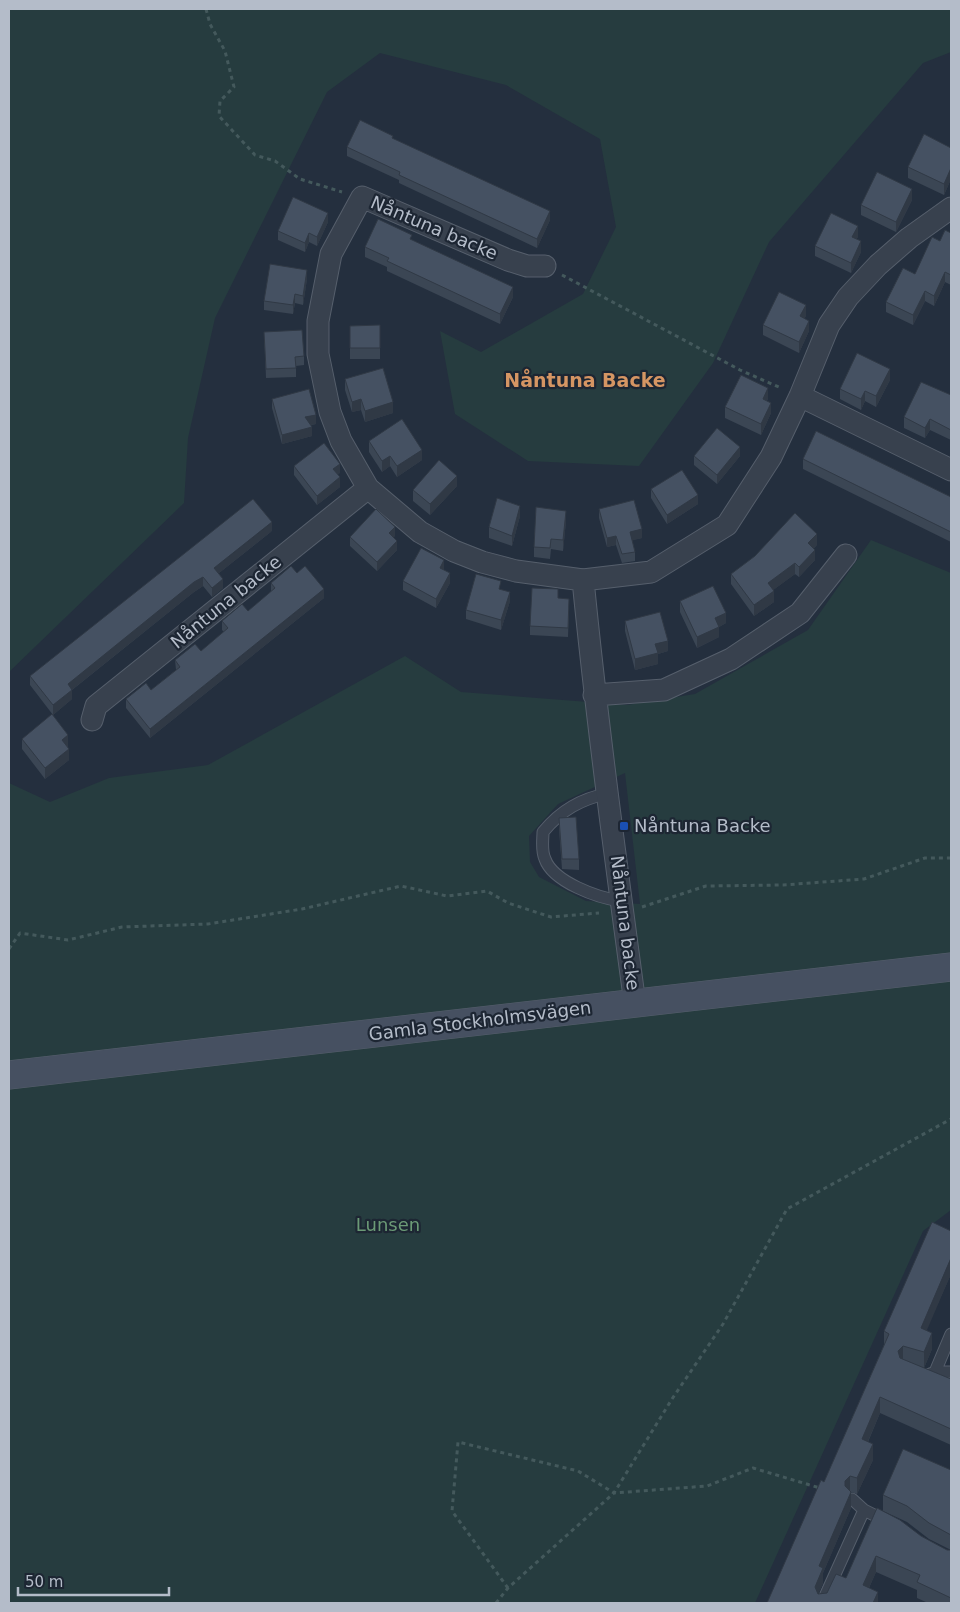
<svg xmlns="http://www.w3.org/2000/svg" width="960" height="1612" font-family="'DejaVu Sans',sans-serif">
<style>
.green{fill:#263c3f;fill-rule:evenodd}
.lines{fill:none;stroke-linecap:round;stroke-linejoin:round}
.service-casing{stroke:#565f6c;stroke-width:13}
.minor-casing{stroke:#565f6c;stroke-width:23}
.secondary-casing{stroke:#565f6c;stroke-width:29}
.path{stroke:#44595c;stroke-width:3;stroke-dasharray:4 4;stroke-linecap:butt}
.service{stroke:#38414e;stroke-width:11}
.minor{stroke:#38414e;stroke-width:21}
.secondary{stroke:#465061;stroke-width:28}
.wall{fill:#3b4654}
.shaded-wall{fill:#303945}
.building{fill:#455162;stroke:#303945}
.transit-dot{fill:#1a4fb4;stroke:#1d2633;stroke-width:2}
.labels{text-anchor:middle;stroke-width:4.5;stroke-linejoin:round;paint-order:stroke}
.street-label{font-size:18px;fill:#b4bcc9;stroke:#1d2633}
.poi-label{font-size:18px;fill:#b4bcc9;stroke:#1d2633;text-anchor:start}
.park-label{font-size:18px;fill:#6b9a76;stroke:#1d2633}
.neighbourhood-label{font-size:19px;font-weight:bold;fill:#d59563;stroke:#1d2633}
</style>
<rect width="100%" height="100%" fill="#242f3e"/>
<path class="green" d="M9,9h942v43l-28,11 -154,179 -56,121 -74,103 -111,-5 -73,-47 -15,-83 41,21 102,-58 33,-67 -16,-88 -94,-54 -126,-32 -53,39 -112,226 -27,120 -4,65 -175,169z
M871,540l80,33v637l-28,21 -168,372h-746v-820l41,19 59,-24 99,-13 197,-109 56,36 166,13 68,-11 113,-64zM625,773l15,131 -54,-3 -47,-24 -9,-15 -1,-26 29,-32z"/>
<g class="lines">
<g class="service-casing">
<path id="service" d="M609,793c-28,6 -48,17 -66,39 0,8 -2,19 2,27 8,23 53,39 76,42
M935,1372l16,-38
M921,1374l4,2 10,-4h16
M852,1499l12,11 24,12
M822,1603l42,-93"/>
</g>
<g class="minor-casing">
<path id="minor" d="M545,266h-18l-19,-6 -146,-63 -31,57 -13,67v33l12,58 11,29 27,47 52,44 34,19 28,11 34,9 67,9 68,-8 76,-47 44,-68 29,-61 29,-71 19,-28 30,-32 31,-27 42,-30
M800,396l151,74
M583,580c14,142 33,283 52,424
M594,695l70,-5 67,-31 69,-46 46,-58
M92,720l4,-14 272,-218"/>
</g>
<g class="secondary-casing">
<path id="secondary" d="M9,1075l942,-108"/>
</g>
<path class="path" d="M206,9l4,15 15,27 9,36 -14,14 -1,15 36,39 20,6 25,18 42,13
M562,275l178,95 41,18
M642,907l64,-21 77,-1 81,-6 61,-21h26
M9,949l11,-16 48,7 54,-13 86,-3 94,-15 99,-23 46,10 40,-5 21,12 43,14 48,-4
M508,1588l-56,-77 6,-69 120,29 36,22 93,-7 46,-18 67,20
M496,1603l12,-15 106,-95 58,-94 51,-75 64,-115 164,-90"/>
<use href="#service" class="service"/>
<use href="#minor" class="minor"/>
<use href="#secondary" class="secondary"/>
</g>
<path class="wall" d="M393,139l157,81 -13,28 -138,-65v-3l-52,-24v-9z
M951,148v31l-7,16 -36,-17v-11z
M912,200l-16,32 -35,-17v-10z
M328,222l-11,24 -8,-4 -4,10 -27,-12v-9z
M951,233v52l-6,-3 -11,24 -9,-5 -12,24 -27,-13v-10l29,-28 25,-33z
M858,237l-2,2 5,13 -10,21 -36,-17v-10z
M412,240l101,57 -13,27 -113,-53v-4l-22,-10v-10z
M307,279l-4,26 -8,-2 -2,11 -29,-4v-9z
M806,316l-2,2 5,13 -10,22 -36,-18v-10z
M380,325v34h-30v-33z
M264,332l40,24v9l-8,1v11l-30,1z
M345,379l48,34 -28,9 -4,-12 -9,2 -7,-22z
M890,380l-14,27 -11,-6 -4,9 -21,-11v-10z
M951,395v45l-21,-10 -5,8 -21,-10v-11z
M768,398l-1,3 4,12 -10,22 -36,-17v-11z
M272,399l44,25 -5,1 1,11 -30,8 -10,-36z
M369,441l53,19 -25,17 -7,-11 -8,6 -13,-20z
M694,456h46l-23,28 -23,-19z
M803,459l148,38v45l-148,-73z
M294,466l46,7 -3,1 3,13 -23,18 -23,-30z
M457,486l-27,29 -17,-14v-11z
M651,489l47,15 -31,20 -16,-26z
M599,509l43,29 -10,2 3,12v9l-13,2 -6,-18 -9,2 -8,-29z
M520,516l-8,30 -23,-8v-11z
M566,521l-3,30 -12,-2 -1,10 -16,-2v-10z
M272,531l-53,42 4,15 -11,9 -9,-11 -9,6 -122,98v9l-19,16 -23,-30v-9z
M395,536l-2,1 4,13 -20,21 -27,-25v-9z
M817,545l-3,3 1,12 -16,17 -4,-3 -22,16 1,12 -20,14 -23,-32v-10z
M444,570l6,13 -14,25 -33,-18v-9z
M297,573l27,25 -174,140 -24,-30v-9l25,-9 25,-20 -1,-10 26,-9 23,-19 -2,-2v-9l26,-10 23,-19v-9z
M501,590l9,11 -9,29 -35,-11v-9z
M558,598l11,10 -1,29 -38,-2v-9z
M680,601l46,22 -7,4v10l-22,11 -17,-36z
M625,621l43,30 -10,3v10l-23,6 -10,-39z
M22,739l46,7 -1,1 2,13 -24,19 -23,-30z
M559,818l20,41v11l-17,-1 -3,-40z
M951,1274l-25,56 6,19 -8,19 27,11v66l-71,-32 -12,29 5,18 -16,34 -6,-2v16l-28,65v10l-5,11 9,-1 19,-15 31,-70 44,28 26,14h4l-22,-11 -22,-17 -24,-11v-16l68,-25v133h-23l-11,-5v-8l-41,-18 -7,16 9,15h-111l57,-121 60,-137v-14z"/>
<path class="shaded-wall" d="M951,168v11l-7,16v-11z
M912,189v11l-16,32v-10z
M550,211v9l-13,28v-9z
M328,213v9l-11,24v-9z
M858,226v11l-6,11v-11z
M309,233v9l-4,10v-9z
M861,241v11l-10,21v-10z
M307,270v9l-4,26v-9z
M945,272v10l-11,24v-10z
M513,287v10l-13,27v-10z
M925,291v10l-12,24v-10z
M295,294v9l-2,11v-9z
M806,305v11l-6,11v-11z
M809,321v10l-10,22v-11z
M890,369v11l-14,27v-11z
M768,388v10l-5,11v-10z
M865,391v10l-4,9v-11z
M361,399v11l-9,2v-10z
M393,402v11l-28,9v-11z
M771,403v10l-10,22v-11z
M316,415v9l-11,2v-9z
M930,419v11l-5,8v-10z
M312,427v9l-30,8v-9z
M740,447v9l-23,28v-9z
M422,450v10l-25,17v-11z
M390,456v10l-8,6v-11z
M340,464v9l-7,5v-9z
M457,476v10l-27,29v-11z
M340,477v10l-23,18v-9z
M698,495v9l-31,20v-9z
M520,506v10l-8,30v-10z
M566,511v10l-3,30v-11z
M272,522v9l-58,46v-9z
M395,527v9l-6,6v-9z
M642,529v9l-12,3v-9z
M817,534v11l-9,9v-11z
M616,536v9l-9,2v-9z
M397,541v9l-20,21v-9z
M815,550v10l-16,17v-10z
M444,560v10l-4,7v-9z
M795,563v11l-27,20v-11z
M450,573v10l-14,25v-9z
M203,577v9l-9,6 -126,101v-9l126,-102z
M223,579v9l-11,9v-9z
M324,589v9l-174,140v-9z
M774,591v11l-20,14v-11z
M510,592v9l-9,29v-10z
M726,613v10l-7,4v10l-22,11v-11l18,-19z
M668,641v10l-10,3v10l-23,6v-11l20,-15z
M72,690v9l-19,16v-10z
M68,735v11l-6,5v-11z
M69,749v11l-24,19v-11z
M951,1258v16l-30,70v-16z
M932,1333v16l-8,19v-16z
M903,1346v16l-5,5v-16z
M880,1397v16l-18,42v-16z
M873,1444v16l-16,34v-16z
M850,1476v16l-5,5v-16z
M851,1492v16l-28,65v10l-8,20v-16l4,-21z
M876,1556v16l-13,29v-16z
M878,1592v11h-5z"/>
<path class="building" d="M360,120l33,16 -1,2 158,73 -13,28 -138,-64 1,-3 -53,-25z
M924,134l27,14v20l-7,16 -36,-17z
M877,172l35,17 -16,33 -35,-17z
M293,197l35,16 -11,24 -8,-4 -4,10 -27,-12z
M831,213l27,13 -6,11 9,4 -10,22 -36,-17z
M378,219l34,16 -2,4 103,48 -13,27 -113,-53 2,-3 -24,-11z
M945,230l6,3v42l-6,-3 -11,24 -9,-5 -12,24 -27,-13 17,-34 12,6 17,-37 8,4z
M270,264l37,6 -4,26 -8,-2 -2,11 -29,-4z
M779,292l27,13 -6,11 9,5 -10,21 -36,-17z
M380,325v23h-30v-22z
M302,330l2,26 -9,1 1,11 -30,1 -2,-37z
M857,353l33,16 -14,27 -11,-5 -4,8 -21,-10z
M383,368l10,34 -28,9 -4,-12 -9,3 -7,-23z
M741,375l27,13 -5,11 8,4 -10,21 -36,-17z
M921,382l30,13v35l-21,-11 -5,9 -21,-11z
M309,389l7,26 -11,2 7,10 -30,8 -10,-36z
M402,419l20,31 -25,16 -7,-10 -8,5 -13,-20z
M717,428l23,19 -23,28 -23,-19z
M816,431l135,66v35l-148,-73z
M324,443l16,21 -7,5 7,8 -23,19 -23,-30z
M439,460l18,16 -27,28 -17,-14z
M682,470l16,25 -31,20 -16,-26z
M497,498l23,8 -8,30 -23,-9z
M253,499l19,23 -58,46 9,11 -11,9 -9,-11 -9,5 -126,102 4,6 -19,15 -23,-29z
M634,500l8,29 -12,3 5,20 -13,2 -6,-18 -9,2 -8,-29z
M536,507l30,4 -3,29 -12,-1 -1,9 -16,-1z
M376,509l19,18 -6,6 8,8 -20,21 -27,-25z
M795,513l22,21 -9,9 7,7 -16,17 -4,-4 -27,20 6,8 -20,14 -23,-31 24,-18z
M421,548l23,12 -4,8 10,5 -14,26 -33,-18z
M291,566l6,7 8,-7 19,23 -174,140 -24,-30 20,-16 5,7 29,-23 -5,-7 20,-16 6,7 27,-23 -6,-7 20,-17 6,7 27,-23 -4,-5z
M476,574l25,7 -2,8 11,3 -9,28 -35,-10z
M713,586l13,27 -11,5 4,9 -22,10 -17,-36z
M532,588l26,1v9l11,1 -1,29 -38,-2z
M660,612l8,29 -13,3 3,9 -23,6 -10,-38z
M52,714l16,21 -6,5 7,9 -24,19 -23,-29z
M576,817l3,42h-17l-3,-41z
M932,1222l19,9v27l-30,70 11,5 -8,19 -21,-6 -5,5 2,7 51,21v50l-71,-32 -18,42 11,5 -16,34 -7,-2 -5,5v5l6,6 -32,74 4,2 -8,19 3,7 9,-1 9,-19 10,4 31,-70 23,12 21,16 26,14h4v48l-34,-16 3,-7 -44,-19 -13,29 15,7 -5,11h-106l54,-123 3,2 65,-148 -5,-3z
M903,1449l48,21v65l-22,-12 -22,-17 -24,-11z"/>
<rect class="transit-dot" x="619" y="821" width="10" height="10" rx="2.5"/>
<g class="labels">
<g class="street-label">
<text transform="translate(434 228) rotate(23)" y="6">Nåntuna backe</text>
<text transform="translate(226 602) rotate(-39)" y="6">Nåntuna backe</text>
<text transform="translate(625 923) rotate(83)" y="6">Nåntuna backe</text>
<text transform="translate(480 1021) rotate(-7)" y="6">Gamla Stockholmsvägen</text>
</g>
<g class="poi-label">
<text x="634" y="832">Nåntuna Backe</text>
</g>
<g class="park-label">
<text x="388" y="1231">Lunsen</text>
</g>
<g class="neighbourhood-label">
<text x="585" y="387">Nåntuna Backe</text>
</g>
</g>
<rect width="960" height="1612" fill="none" stroke="#b4bcc9" stroke-width="20"/>
<path d="M18 1587v8h151v-8" fill="none" stroke="#b4bcc9" stroke-width="2.5"/>
<text x="25" y="1587" font-size="15" fill="#b4bcc9" stroke="#1d2633" stroke-width="4" paint-order="stroke">50 m</text>
</svg>
